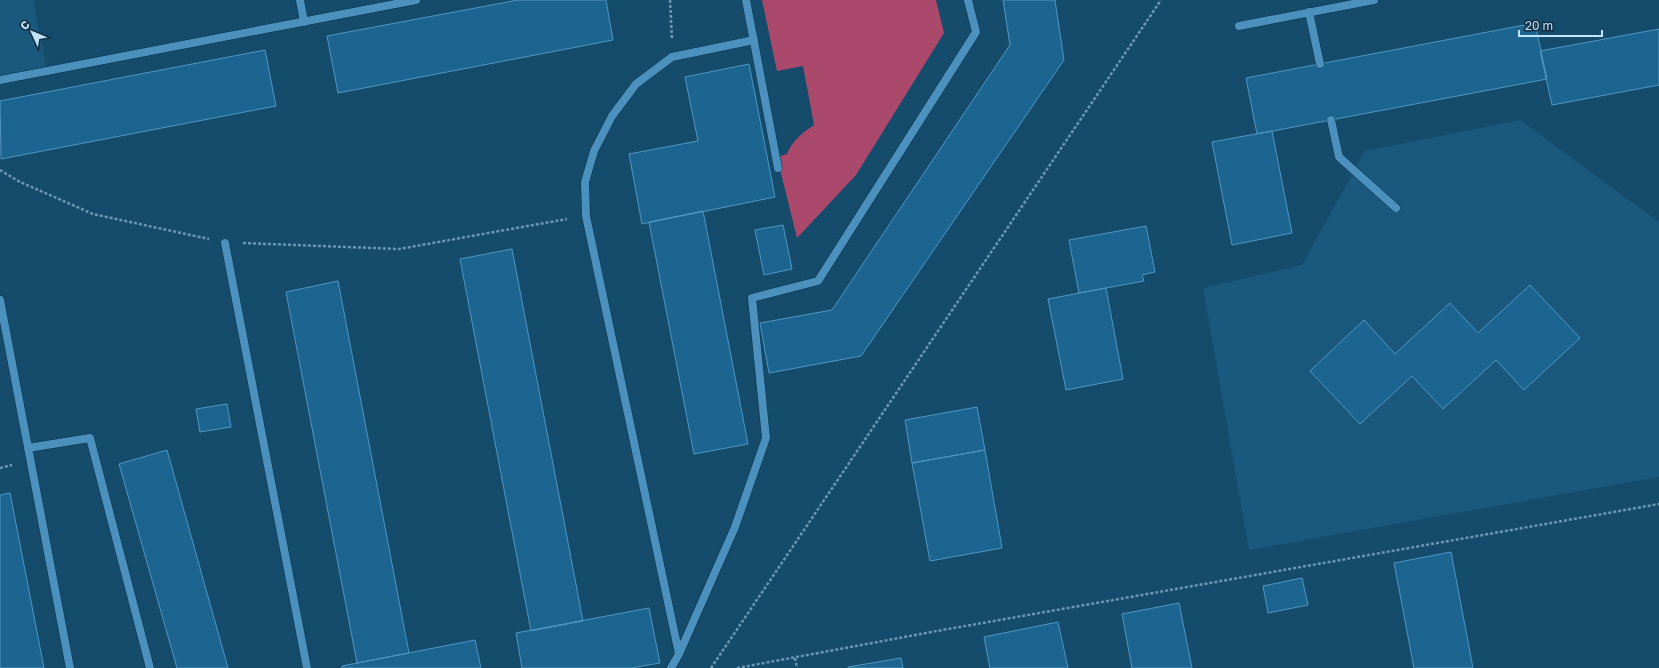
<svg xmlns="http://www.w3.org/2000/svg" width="1659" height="668" font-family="'Golos Text',sans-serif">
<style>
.built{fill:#1a597d}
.green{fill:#aa496c}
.building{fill:#1c6590;stroke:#5297c4}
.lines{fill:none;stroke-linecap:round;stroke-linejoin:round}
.service-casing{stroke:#0a3147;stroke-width:9}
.path{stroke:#6b97b3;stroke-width:2.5;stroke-dasharray:3 2;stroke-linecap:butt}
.service{stroke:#4c91be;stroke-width:8}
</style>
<rect width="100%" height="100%" fill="#154c6c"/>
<path class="built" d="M0,0h33l14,71 -47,9z
M1520,120l139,102v255l-410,73 -46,-262 99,-23 63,-114z"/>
<path class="green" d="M762,0h174l8,33 -88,142 -59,63 -20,-81 10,-3c5,-13 15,-21 27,-29l-11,-59 -26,5z"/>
<path class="building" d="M518,0h88l7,40 -275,53 -11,-57z
M1003,0h52l9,60 -203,296 -92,17 -9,-50 72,-13 178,-265z
M1535,23l12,56 -290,55 -11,-56z
M1659,29v56l-107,20 -12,-54z
M265,50l11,56 -275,53 -1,-58z
M749,64l26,133 -133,27 -13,-70 69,-13 -13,-64z
M1272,131l20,102 -60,12 -20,-103z
M703,211l45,233 -54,10 -45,-232z
M783,225l9,44 -28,6 -9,-45z
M1146,226l9,46 -13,3 2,6 -65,12 -10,-53z
M512,249l71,372 -52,10 -71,-372z
M338,281l71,372 -52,10 -71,-371z
M1530,285l50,53 -56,52 -28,-30 -53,49 -31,-33 -52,48 -50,-53 54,-51 31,34 55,-51 28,30z
M1106,288l17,91 -57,11 -18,-91z
M227,404l4,23 -31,5 -4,-23z
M977,407l8,43 -73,13 -7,-43z
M167,450l61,218h-51l-58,-204z
M985,450l17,98 -72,13 -18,-98z
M10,493l34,175h-44v-173z
M1451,552l22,116h-59l-20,-105z
M1302,578l6,27 -40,8 -5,-27z
M1179,603l13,65h-60l-10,-54z
M649,608l11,55 -29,5h-109l-6,-35z
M1058,622l10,46h-78l-6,-31z
M475,640l6,28h-139v-2z
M901,658l2,10h-55v-1z"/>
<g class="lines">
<g class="service-casing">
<path id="service" d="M300,0l4,22
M746,0l32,168
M1309,12l11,52
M1239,26l135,-26
M0,80l416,-80
M1331,120l8,37 57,51
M225,243l82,425
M0,300l70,368
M28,448l62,-10 60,230
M679,654l-93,-438 -1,-34 9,-31 18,-35 24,-32 36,-27 82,-17
M671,668l8,-14 56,-127 31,-89 -14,-140 66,-17 158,-249 -8,-32"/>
</g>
<path class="path" d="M670,0l2,39
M0,170l20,12 73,32 116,25
M243,243l156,6 168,-30
M0,468l12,-3
M795,658l2,10
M711,668l450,-668
M737,668l200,-37 722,-127"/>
<use href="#service" class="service"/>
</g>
<g transform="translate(32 32) rotate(314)" stroke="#133043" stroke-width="3" paint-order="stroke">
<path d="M0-3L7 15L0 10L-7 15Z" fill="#c1e3fb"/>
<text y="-6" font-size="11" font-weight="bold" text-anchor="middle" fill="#c1e3fb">С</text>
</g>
<path d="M1519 30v6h83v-6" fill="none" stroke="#c1e3fb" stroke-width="2"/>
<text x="1525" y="30" font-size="12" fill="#c1e3fb" stroke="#133043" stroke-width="3" paint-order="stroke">20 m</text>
</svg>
